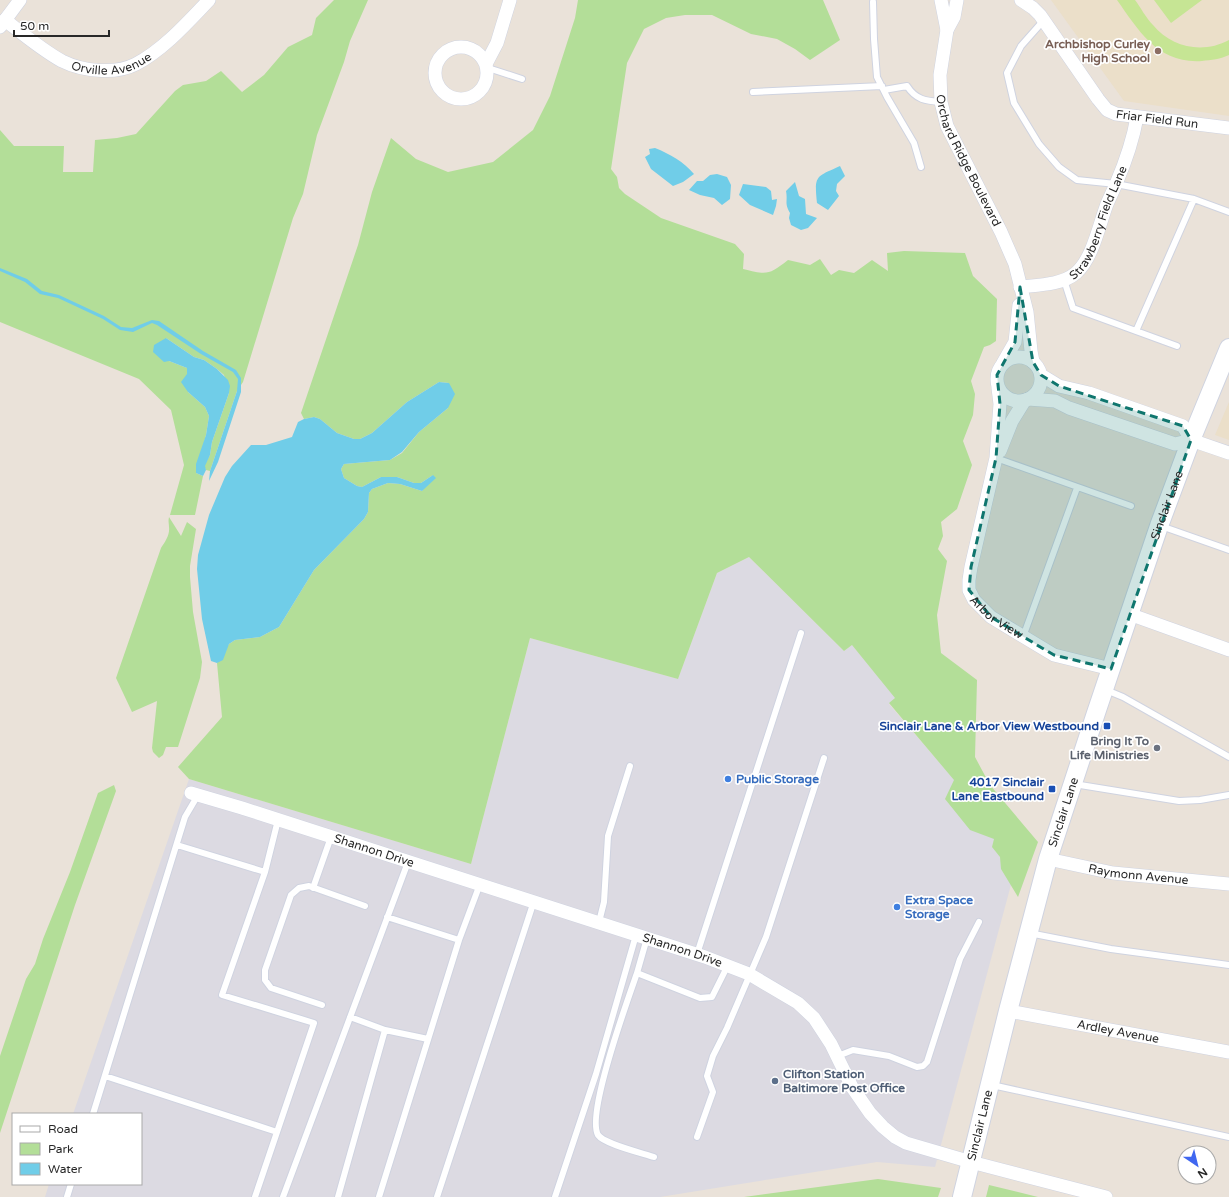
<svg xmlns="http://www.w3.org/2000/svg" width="1229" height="1197" font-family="'Varela Round',sans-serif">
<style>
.industrial{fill:#dcdae2}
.education{fill:#ebdfc9}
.green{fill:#b3de98}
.pitch{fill:#c6e594}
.water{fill:#70cde8}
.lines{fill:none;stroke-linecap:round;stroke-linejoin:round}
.service-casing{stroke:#cfd3e0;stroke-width:8}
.minor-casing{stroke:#cfd3e0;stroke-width:14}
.secondary-casing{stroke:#cfd3e0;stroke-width:20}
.service{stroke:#fff;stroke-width:6}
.minor{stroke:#fff;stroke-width:13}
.secondary{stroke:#fff;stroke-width:18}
.marked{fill:#0f766e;fill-opacity:0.2;stroke:#0f766e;stroke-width:3;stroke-dasharray:8 5;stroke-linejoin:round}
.education-dot{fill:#8d6e63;stroke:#fff;stroke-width:1.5}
.transit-dot{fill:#1a4fb4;stroke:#fff;stroke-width:1.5}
.worship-dot{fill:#6b7280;stroke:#fff;stroke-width:1.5}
.shop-dot{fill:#3f7fe0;stroke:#fff;stroke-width:1.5}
.service-dot{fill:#5c6f8a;stroke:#fff;stroke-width:1.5}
.labels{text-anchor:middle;stroke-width:3.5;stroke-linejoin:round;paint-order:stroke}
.education-label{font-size:12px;font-weight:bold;fill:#785e54;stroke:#fff;text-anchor:end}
.street-label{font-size:12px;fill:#282828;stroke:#fff}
.transit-label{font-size:12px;font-weight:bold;fill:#164399;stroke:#fff;text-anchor:end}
.worship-label{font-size:12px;font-weight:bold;fill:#5b616d;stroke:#fff;text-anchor:end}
.shop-label{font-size:12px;font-weight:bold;fill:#366cbe;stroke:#fff;text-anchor:start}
.service-label{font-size:12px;font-weight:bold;fill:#4e5e75;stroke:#fff;text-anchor:start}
</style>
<rect width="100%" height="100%" fill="#eae2d9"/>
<path class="industrial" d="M749,557l95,94 8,-6 44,53 -7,6 130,151 -84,312 -58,-5 -217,35h-615l4,-13h92v-70h-68l116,-335 282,85 59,-226 148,41 39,-106z"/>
<path class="education" d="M1051,0h178v116l-105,-15z
M1229,402v38l-14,-5z"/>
<path class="green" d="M334,0h34l-18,41 -6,21 -27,73 -14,59 -10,24 -50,164 -6,9 -27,80 -4,-1 -2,-4 6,-11 2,-13 17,-49 -5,-18 -7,-6 -13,-9 -10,-3 -28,-19 3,23 18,7 1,24 17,15 4,9 -3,19 -10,38 7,3 -8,39h-25l14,-50 -13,-55 -32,-31 -139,-57v-192l14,16h50l-1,26h30l2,-32 22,-2 19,-4 39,-43 8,-6 23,-4 15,-10 21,21 22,-17 24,-28 24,-12 4,-17z
M578,0h245l17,40 -30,20 -15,-11 -18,-10 -26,-5 -39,-19h-27l-19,3 -22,11 -17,34 -16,106 6,8 2,11 6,6 36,24 74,26 9,10 -1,15c24,6 26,6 45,-9l22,5 10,-6 11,16 8,-5 15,3 18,-13 16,11 -1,-18 17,-2 61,2 8,23 24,23 -1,42 -6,4 -6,2 -13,34 4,13 -2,21 -10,26 9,24 -15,44 -16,13 2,14 -5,13 9,12 -10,54 4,38 36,27 -2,77 15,28 48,57 -20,55 -17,-28 -1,-12 -8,-10 2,-8 -24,-9 -25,-31 9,-19 -65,-77 6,-5 -43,-53 -8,6 -95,-94 -32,16 -39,106 -148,-41 -59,226 -282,-85 -11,-12 44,-50 -5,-54 12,-19 6,-4 25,-3 19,-10 35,-57 50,-51 4,-7 1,-19 3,-4 16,-6 12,1 22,7 11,-16 -12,8h-7l-17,-6h-16l-19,10 -5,-1 -13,-8 -3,-9 3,-5 46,-4 12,-7 17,-21 29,-24 1,-25 -10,-1 -32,20 -35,31 -12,6h-6l-17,-6 -17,-14 -6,-2 -10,2 -3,-6 57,-168 14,-53 19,-54 25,21 32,13 45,-10 40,-32 17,-34 25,-78z
M169,517l12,19 6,-14 9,7 -6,37v11l3,35 9,50 -2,16 -22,69h-12l-3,8 -4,3 -6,-6 -1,-4 5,-47 -25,11 -16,-34 45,-130c4,-6 9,-13 8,-21 0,-4 -1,-5 0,-10z
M114,785l2,6 -41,114 -75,228v-77l26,-77 9,-15 8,-25 27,-67 28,-79z
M878,1179l63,9 -3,9h-194z
M989,1185l49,12h-52z"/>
<path class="pitch" d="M1117,0h18c6,8 11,18 18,25 19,23 50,29 76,15v15c-8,4 -18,5 -27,6 -44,3 -63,-30 -85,-61z
M1154,0h48l-31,23z"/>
<path class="water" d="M655,148c15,6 29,14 39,26l-11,8 -10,4 -22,-17 -6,-12 5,-3 -1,-5z
M840,166l5,10 -8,8 -1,7 3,5 -11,14 -11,-7c-3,-28 -1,-26 23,-37z
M717,174l10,3 4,8 -1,14 -8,6 -8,-7 -14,-3 -11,-5 8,-9h6l7,-6z
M795,182l4,14 6,3 1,15 11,4 -9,10 -7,2 -10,-5 -2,-7 1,-5c-6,-10 -2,-12 -4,-22z
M743,184l23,3 5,4 1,9 5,-1 -1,7 -3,9 -23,-10 -11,-10z
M0,268l27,11 15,12 17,4 45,21 17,11 11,1 20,-8 7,1 44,30 33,19 5,8v14l-23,70 -9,19 1,-10 27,-80 1,-12 -5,-7 -32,-18 -44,-29 -5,-2 -19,9 -13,-2 -17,-11 -45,-21 -18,-4 -15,-12 -25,-11z
M166,338l28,19 10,3 13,9 11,11 2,6 -1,7 -17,49 -2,13 -5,11 1,4 -3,6 -7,-3v-9l10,-29 3,-19 -4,-9 -17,-15 -7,-10 6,-8v-6l-18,-7 -5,1 -11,-10 1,-7z
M439,382l10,1 6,11 -7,14 -29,24 -17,20 -12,8 -46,4 -3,5 3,9 13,8 5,1 19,-10h16l17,6h7l12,-8 3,3 -14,13 -22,-7 -12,-1 -16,6 -3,4 -1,19 -4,7 -50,51 -35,57 -19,10 -25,3 -6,4 -6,16 -6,3 -6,-2 -9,-42 -5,-50 1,-14 11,-40 16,-38 7,-11 19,-21h15l26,-8 6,-15 6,-3 10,-2 6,2 17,14 17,6h6l12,-6 35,-31z"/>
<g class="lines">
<g class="service-casing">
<path id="service" d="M873,2l1,37 3,38 10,20 27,46 7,24
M1044,20l-23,26 -14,27 7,30 25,41 20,23 18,13 39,4 78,15 35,13
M488,68l34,11
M884,90l23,-4c9,14 19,15 34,16
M753,92l129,-6
M1064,280l9,28 104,38
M1136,331l58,-132
M996,458l135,48
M1161,526l68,24
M1023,637l54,-149
M1106,690l17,7 106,60
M1074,784l105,17 21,-1 29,-5
M177,845l88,27
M313,888l18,-51
M387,917l72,23
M599,922l5,-20 4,-66 22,-70
M1029,933l82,16 118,16
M647,938l-10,35 63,25 12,-1 16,-32
M697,954l104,-321
M637,973c-9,26 -51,141 -39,162 6,9 44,18 56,22
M322,1005l-51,-17 -6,-8v-10l26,-75 8,-7 10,-2 56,20
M350,1017l35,13
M838,1056l15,-6 36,6 28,11 6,-1 4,-4 33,-103 19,-37
M105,1076l172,56
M992,1085l237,52
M93,1114l92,-297 13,-22
M697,1137l16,-45 -6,-16 6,-20 14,-28 39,-91 58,-179
M67,1197l4,-13
M255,1197l59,-174 -92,-28 43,-123 13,-52
M283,1197l125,-335
M338,1197l47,-167 43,9
M379,1197l80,-257 21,-56
M437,1197l97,-296
M555,1197l41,-123 40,-139"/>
</g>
<g class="minor-casing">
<g id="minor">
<path d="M941,0l6,30"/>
<path id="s1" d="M957,0l-3,17 -7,13 -7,45 1,27 6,24 54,106 14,32 12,48 4,39 2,11"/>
<path id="s2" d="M1021,0l12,8 7,7 58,84 9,11 9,4 113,14"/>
<path id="s3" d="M5,20c18,14 37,30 57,41 20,10 53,14 74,3 28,-15 51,-41 73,-64"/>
<path d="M0,27l20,-27"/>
<circle cx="461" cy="73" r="26"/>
<path d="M486,64l11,-21 13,-43"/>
<path id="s4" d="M1020,287c18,-2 42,-2 56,-14 17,-15 23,-48 31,-69 3,-7 6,-13 9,-20 9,-21 17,-44 21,-67"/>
<circle cx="1019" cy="379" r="22"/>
<path d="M1003,363l12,-21 4,-37"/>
<path d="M1041,375l18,11 30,7 94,33 8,14"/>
<path id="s5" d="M998,388l2,16 -4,54 -25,109 -2,13v10l5,10 17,17 63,38 57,14"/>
<path d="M1028,399l27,2 14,7 106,36 16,-4"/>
<path d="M1191,440l38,13"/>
<path d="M1000,451l12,-30 13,-21"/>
<path d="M1129,614l100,36"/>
<path id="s6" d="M191,793l51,15 463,149 44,17 49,29 16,15 17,26 21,43 18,26 13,14 12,10 11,6 65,19 135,35"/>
<path id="s7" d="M1048,859l65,14 116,11"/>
<path id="s8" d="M1008,1011l221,41"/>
</g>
</g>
<g class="secondary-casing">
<g id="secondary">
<path id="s9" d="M962,1197l46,-186 40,-152 48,-146 63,-187 32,-86 38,-92"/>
</g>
</g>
<use href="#service" class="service"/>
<use href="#minor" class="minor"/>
<use href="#secondary" class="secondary"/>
</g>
<path class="marked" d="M1020,287l13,75 8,13 18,11 124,40 8,14 -80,229 -57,-14 -12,-7 -51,-31 -22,-27 2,-23 25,-109 4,-54 -3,-29 18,-33z"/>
<circle class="education-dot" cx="1158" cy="51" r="4"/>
<g class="transit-dot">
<rect x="1103" y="722" width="8" height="8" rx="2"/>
<rect x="1048" y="785" width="8" height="8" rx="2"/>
</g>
<circle class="worship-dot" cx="1157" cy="748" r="4"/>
<g class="shop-dot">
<circle cx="728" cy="779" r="4"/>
<circle cx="897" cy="907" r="4"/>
</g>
<circle class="service-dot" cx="775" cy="1081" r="4"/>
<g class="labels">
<g class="education-label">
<text x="1150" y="48">Archbishop Curley<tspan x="1150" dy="14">High School</tspan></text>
</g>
<g class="street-label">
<text dy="4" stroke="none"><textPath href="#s3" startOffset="122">Orville Avenue</textPath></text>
<text dy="4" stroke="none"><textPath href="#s2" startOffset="192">Friar Field Run</textPath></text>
<text dy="4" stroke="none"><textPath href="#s1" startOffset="169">Orchard Ridge Boulevard</textPath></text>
<text dy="4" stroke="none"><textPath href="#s4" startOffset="114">Strawberry Field Lane</textPath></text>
<text dy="4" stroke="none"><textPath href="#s9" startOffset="722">Sinclair Lane</textPath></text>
<text dy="4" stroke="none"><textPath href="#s5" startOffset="245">Arbor View</textPath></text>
<text dy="4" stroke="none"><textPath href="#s9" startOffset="398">Sinclair Lane</textPath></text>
<text dy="4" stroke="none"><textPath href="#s6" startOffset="192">Shannon Drive</textPath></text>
<text dy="4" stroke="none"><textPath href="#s7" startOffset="92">Raymonn Avenue</textPath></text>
<text dy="4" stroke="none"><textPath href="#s6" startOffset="516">Shannon Drive</textPath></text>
<text dy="4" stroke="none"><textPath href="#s8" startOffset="112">Ardley Avenue</textPath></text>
<text dy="4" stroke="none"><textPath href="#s9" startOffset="74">Sinclair Lane</textPath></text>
</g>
<g class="transit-label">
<text x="1099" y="730">Sinclair Lane &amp; Arbor View Westbound</text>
<text x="1044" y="786">4017 Sinclair<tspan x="1044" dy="14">Lane Eastbound</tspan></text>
</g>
<g class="worship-label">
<text x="1149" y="745">Bring It To<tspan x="1149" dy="14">Life Ministries</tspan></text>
</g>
<g class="shop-label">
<text x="736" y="783">Public Storage</text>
<text x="905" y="904">Extra Space<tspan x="905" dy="14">Storage</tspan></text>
</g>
<g class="service-label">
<text x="783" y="1078">Clifton Station<tspan x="783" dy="14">Baltimore Post Office</tspan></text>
</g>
</g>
<rect x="12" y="1113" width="130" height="72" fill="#ffffff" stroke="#a9a9a9"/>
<rect x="20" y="1126" width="20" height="6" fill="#ffffff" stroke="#a9a9a9"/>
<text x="48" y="1133" font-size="12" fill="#282828">Road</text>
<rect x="20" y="1143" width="20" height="12" fill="#b3de98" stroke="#a9a9a9"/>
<text x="48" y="1153" font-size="12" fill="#282828">Park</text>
<rect x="20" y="1163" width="20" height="12" fill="#70cde8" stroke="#a9a9a9"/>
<text x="48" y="1173" font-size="12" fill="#282828">Water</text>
<g transform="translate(1197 1165) rotate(145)"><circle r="19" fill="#ffffff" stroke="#a9a9a9"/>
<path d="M0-3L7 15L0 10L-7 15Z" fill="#4067f0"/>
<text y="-6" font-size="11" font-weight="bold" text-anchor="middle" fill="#282828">N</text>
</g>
<path d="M14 30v6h95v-6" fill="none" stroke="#282828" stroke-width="2"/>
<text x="20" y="30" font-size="12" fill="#282828" stroke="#ffffff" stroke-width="3" paint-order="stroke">50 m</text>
</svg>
